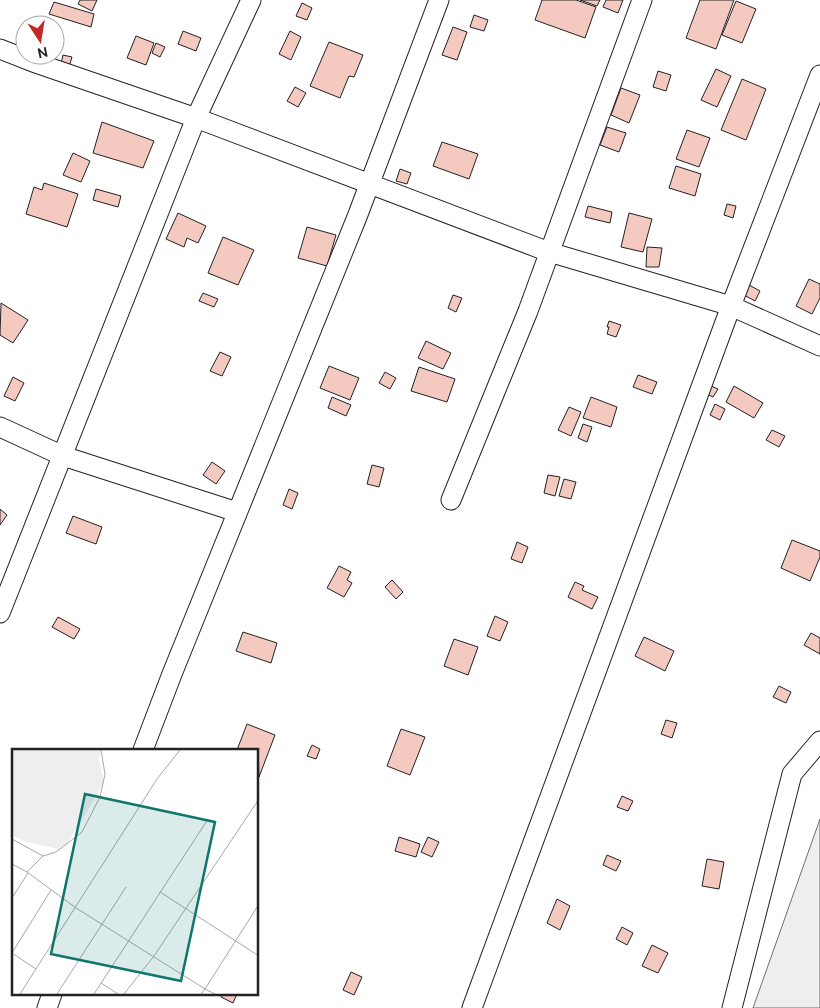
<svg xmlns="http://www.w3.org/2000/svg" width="820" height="1008" font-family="Ubuntu,sans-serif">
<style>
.green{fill:#eee;stroke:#6f6f6f}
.building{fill:#f3c9c0;stroke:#222}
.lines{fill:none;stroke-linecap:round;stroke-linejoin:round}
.street-casing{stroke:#222;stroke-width:21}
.street{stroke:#fff;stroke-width:19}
.inset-road{fill:none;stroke:#a7a7a7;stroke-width:1}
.view{fill:#0f766e;fill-opacity:0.15;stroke:#0f766e;stroke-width:2.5}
.inset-edge{fill:none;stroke:#222;stroke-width:2.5}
</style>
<rect width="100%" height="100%" fill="#fff"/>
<path class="green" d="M820,819v189h-67z"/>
<path class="building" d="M80,0h17l-5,11 -14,-7z
M542,0h34l20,7 -11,31 -50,-18z
M580,0h20l-3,6z
M606,0h17l-5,13 -15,-6z
M700,0h34l-18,49 -30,-11z
M736,1l20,8 -14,34 -20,-8z
M54,2l40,12 -3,13 -42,-13z
M302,3l10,5 -5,12 -11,-4z
M474,15l14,5 -4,11 -14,-4z
M453,27l14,5 -10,28 -15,-5z
M183,31l18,7 -5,13 -18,-7z
M290,31l11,6 -10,23 -12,-6z
M136,36l18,7 -8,22 -19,-7z
M329,42l34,13 -9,22 -5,-1 -9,22 -30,-12z
M156,43l9,4 -5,10 -8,-4z
M63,55l9,2 -3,10 -8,-3z
M716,69l15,7 -14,31 -16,-7z
M658,71l13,4 -5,16 -13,-4z
M742,79l24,10 -20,51 -25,-10z
M295,87l11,6 -8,14 -11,-6z
M621,88l19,7 -11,28 -18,-8z
M102,122l52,19 -11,27 -50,-15z
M607,127l19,6 -7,19 -19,-7z
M687,130l23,8 -11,29 -23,-8z
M442,142l36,12 -9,25 -36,-13z
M73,153l17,8 -9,21 -18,-7z
M676,166l25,8 -6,22 -26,-8z
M400,169l11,4 -4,11 -11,-3z
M44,183l34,11 -11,33 -41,-13 8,-27 8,3z
M96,189l25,7 -3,11 -25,-7z
M727,204l9,2 -3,12 -9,-3z
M588,206l24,6 -2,11 -25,-6z
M178,213l28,13 -8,17 -11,-5 -3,9 -18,-8z
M629,213l23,6 -9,33 -22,-5z
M307,227l29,8 -9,31 -29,-8z
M223,237l31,13 -16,35 -30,-12z
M647,247l15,1 -3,19h-13z
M809,279l11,5v14l-8,16 -16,-8z
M749,285l11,6 -5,10 -11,-6z
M203,293l15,6 -4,8 -15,-6z
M453,295l9,3 -6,14 -8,-4z
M1,303l27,17 -15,23 -13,-8z
M609,321l12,4 -5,12 -9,-3 2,-7h-2z
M426,341l25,12 -8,16 -25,-11z
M220,352l11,5 -9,19 -12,-5z
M329,366l30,12 -9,22 -30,-12z
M419,367l36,12 -8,23 -36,-11z
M385,372l11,6 -6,11 -11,-6z
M638,375l19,7 -5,12 -19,-7z
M13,377l11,6 -9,18 -11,-5z
M711,386l7,3 -5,8 -6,-3z
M734,386l29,17 -9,15 -28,-16z
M332,397l19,8 -5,11 -18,-8z
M591,397l26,10 -6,20 -28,-9z
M715,404l10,5 -5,11 -10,-5z
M569,407l12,5 -10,24 -13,-6z
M583,424l9,3 -5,15 -9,-4z
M772,430l13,6 -6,11 -13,-7z
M212,462l13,9 -9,13 -13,-9z
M372,465l12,3 -5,19 -12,-3z
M548,475l12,2 -5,19 -11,-3z
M564,479l12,3 -5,17 -12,-3z
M289,489l9,4 -6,16 -9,-4z
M0,509l7,6 -7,10z
M73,516l29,11 -6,17 -30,-11z
M792,540l28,11v6l-10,24 -29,-13z
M517,542l11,5 -6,16 -11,-4z
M339,566l12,6 -4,8 5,3 -8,14 -17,-9z
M392,580l11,12 -7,7 -11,-12z
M575,582l9,4 -2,4 16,7 -6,12 -24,-12z
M495,616l13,6 -8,19 -13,-5z
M58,617l22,12 -6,10 -22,-12z
M243,632l34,11 -6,20 -35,-12z
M811,633l9,5v16l-16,-9z
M644,637l30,14 -9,20 -30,-15z
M454,639l24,8 -10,28 -24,-9z
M779,686l12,6 -5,11 -13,-6z
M666,720l11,3 -5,15 -11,-4z
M247,724l28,11 -16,42 -1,-27h-21z
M401,729l24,8 -15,38 -23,-9z
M312,745l8,4 -4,10 -9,-3z
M622,796l11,5 -5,10 -11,-4z
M399,837l21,7 -4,13 -21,-6z
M428,837l11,5 -7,15 -11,-5z
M607,855l14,6 -5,10 -13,-6z
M707,859l17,3 -5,27 -17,-3z
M557,899l13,7 -10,24 -13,-7z
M622,927l11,6 -6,12 -11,-6z
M652,945l16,8 -10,20 -16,-7z
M351,972l11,5 -8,18 -11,-5z
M222,994h15l-4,9 -12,-6z"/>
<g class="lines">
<g class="street-casing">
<path id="street" d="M0,49l33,13 163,56 353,134 182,54 89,40
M0,427l63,29 174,56
M451,500l77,-189 114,-311
M0,613l196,-495 55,-118
M143,750l29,-76 185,-457 82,-217
M47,1008l5,-14
M472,1008l259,-702 89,-231
M732,1008l60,-234 28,-33"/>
</g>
<use href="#street" class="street"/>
</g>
<g transform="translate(12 749)">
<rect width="246" height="246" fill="#fff"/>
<path d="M0,1h89l-2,9 5,24 -36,59 -9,7 -36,-8 -11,-6z" fill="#eee"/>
<path class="inset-road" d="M0,90l31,17M0,115l15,8 16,-16 13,-4 26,-20 18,-35 5,-23 -4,-24M15,123l49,36 129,81 54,-85M148,143l99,64M0,149l16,-25M0,204l39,-63M0,204l24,16M89,234l17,11M8,245l137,-215 23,-29M45,245l69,-107M82,245l114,-175M112,245l30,-38 105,-157M189,245l4,-5 10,5"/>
<path class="view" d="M73,45l130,28 -34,159 -130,-27z"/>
<rect width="246" height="246" class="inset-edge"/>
</g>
<g transform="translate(40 40) rotate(168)"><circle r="24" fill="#ffffff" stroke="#a7a7a7"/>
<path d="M0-4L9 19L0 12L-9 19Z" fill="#c62828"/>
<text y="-8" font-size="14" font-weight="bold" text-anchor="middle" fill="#222222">N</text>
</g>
</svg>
